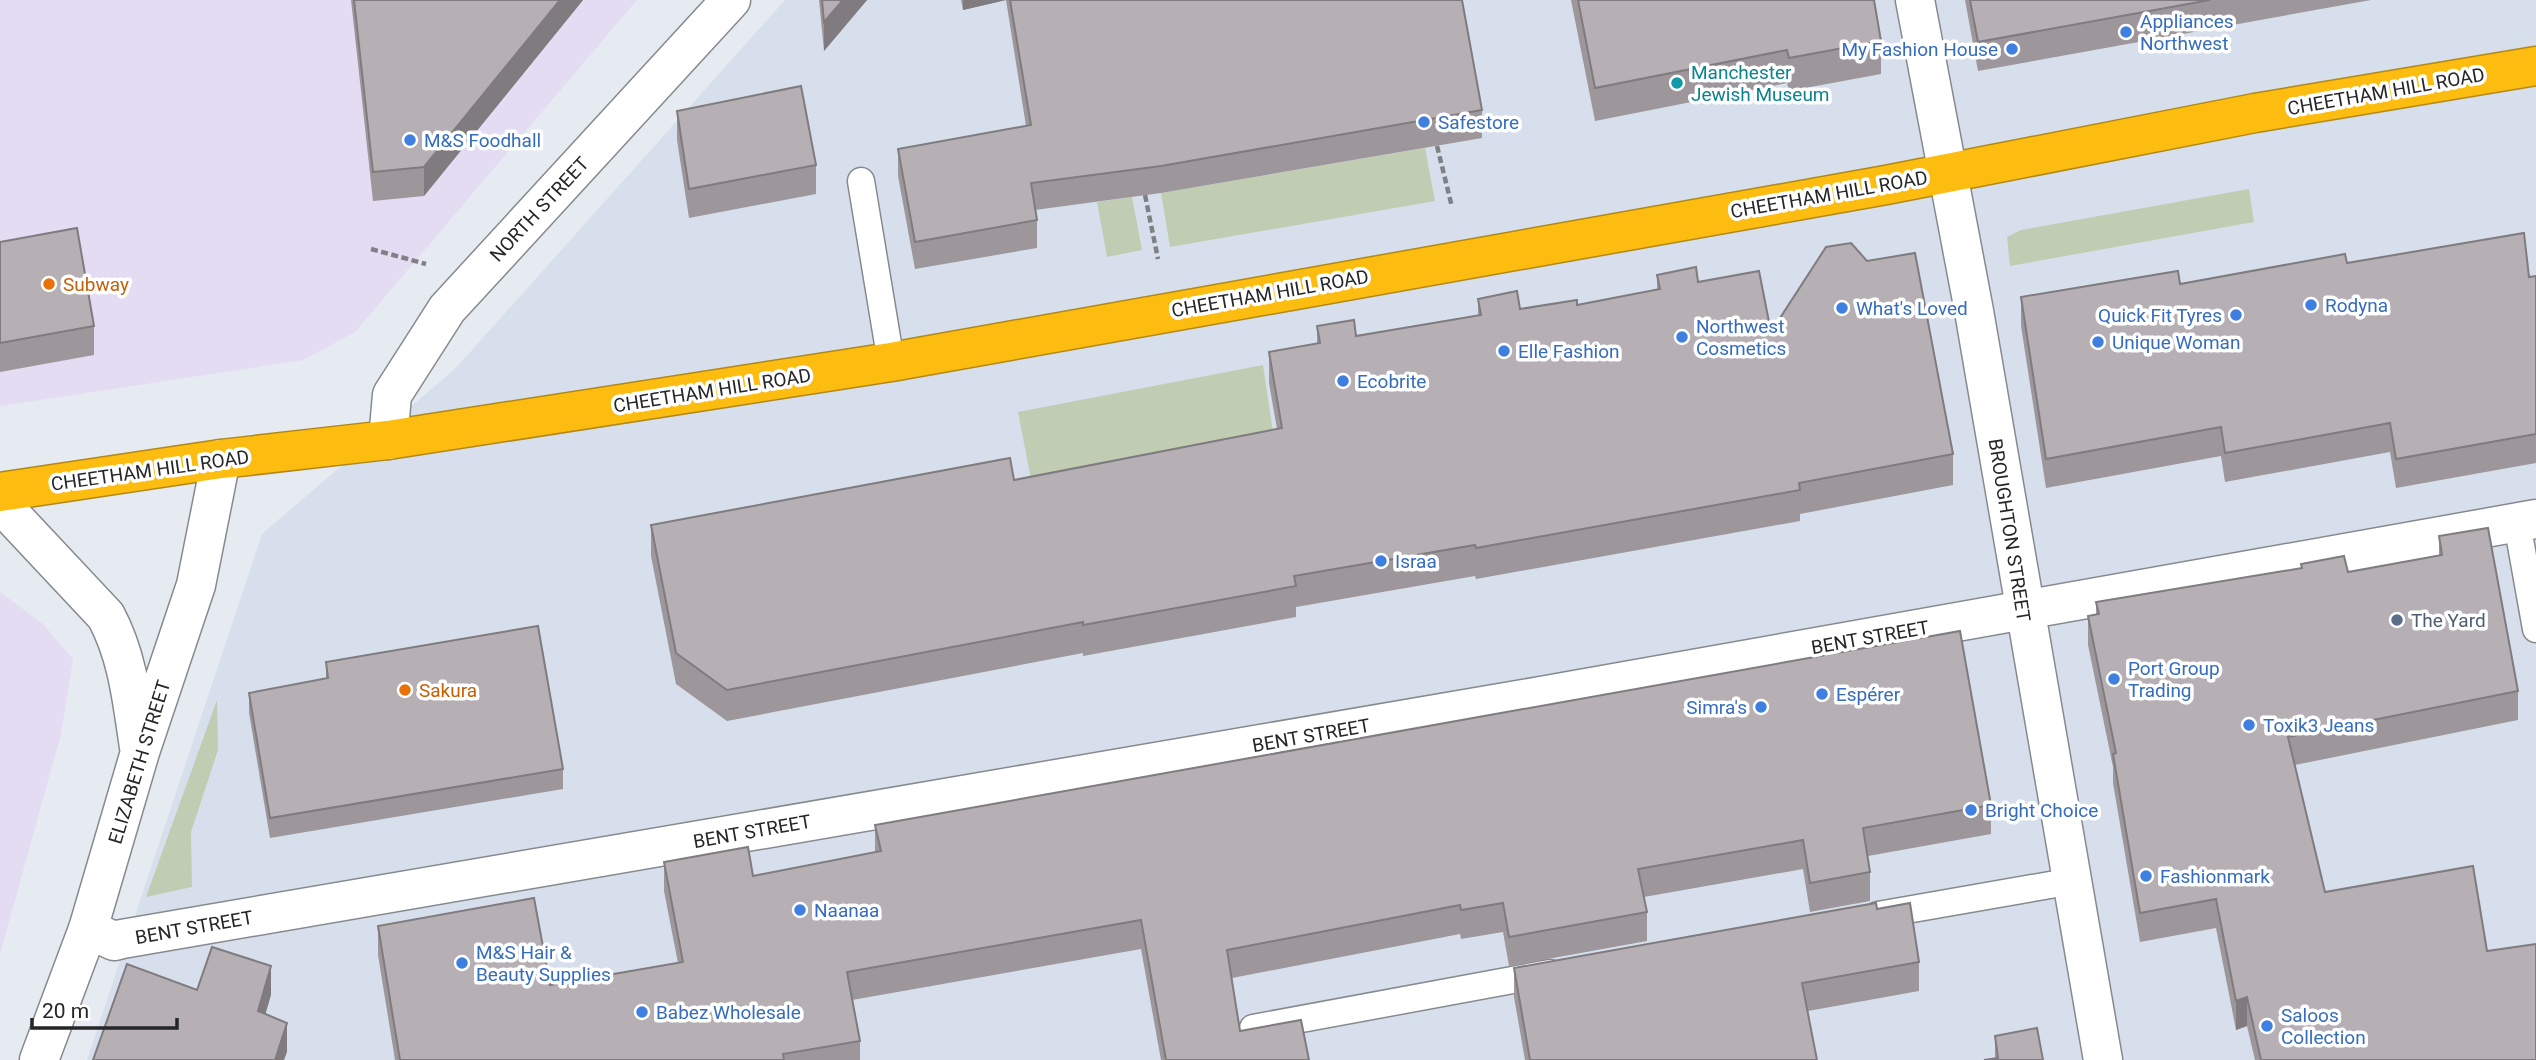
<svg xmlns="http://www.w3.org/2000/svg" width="2536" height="1060" font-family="Roboto,sans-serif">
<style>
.commercial{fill:#e3dcf2}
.built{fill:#d7dfec}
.green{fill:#c1cdb3}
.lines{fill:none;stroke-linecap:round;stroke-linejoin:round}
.lane-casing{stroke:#868a8f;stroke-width:29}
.street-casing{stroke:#868a8f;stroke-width:41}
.secondary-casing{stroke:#868a8f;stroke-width:41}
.highway-casing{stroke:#b18818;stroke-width:41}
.path{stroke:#7f8186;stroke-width:4.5;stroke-dasharray:7 3.5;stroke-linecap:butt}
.lane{stroke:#fff;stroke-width:26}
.street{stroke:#fff;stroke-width:38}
.secondary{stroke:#fff;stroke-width:38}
.highway{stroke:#fdbd10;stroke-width:38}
.wall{fill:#9d979b}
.shaded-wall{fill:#7f7b7e}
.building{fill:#b6b0b4;stroke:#7f7b7e;stroke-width:2}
.shop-dot{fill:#3f7fe0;stroke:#fff;stroke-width:2.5}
.culture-dot{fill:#0f9aa8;stroke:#fff;stroke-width:2.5}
.food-dot{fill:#e8710a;stroke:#fff;stroke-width:2.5}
.service-dot{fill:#5c6f8a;stroke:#fff;stroke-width:2.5}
.labels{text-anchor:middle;stroke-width:7;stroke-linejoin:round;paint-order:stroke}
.shop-label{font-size:19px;fill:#366cbe;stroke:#fff;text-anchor:start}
.culture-label{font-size:19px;fill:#0d838f;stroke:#fff;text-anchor:start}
.street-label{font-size:19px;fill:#252628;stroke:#fff}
.food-label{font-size:19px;fill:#c56008;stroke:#fff;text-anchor:start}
.service-label{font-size:19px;fill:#4e5e75;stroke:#fff;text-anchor:start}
</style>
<rect width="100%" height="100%" fill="#e6eaf1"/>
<path class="commercial" d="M0,0h637l-282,332 -52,28 -303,46z
M0,592l44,33 29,34 -12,75 -61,220z"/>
<path class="built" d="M785,0h1751v1060h-2449l175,-526 194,-166z"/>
<path class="green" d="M1425,148l10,53 -265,46 -9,-54z
M2249,189l5,33 -244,44 -3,-29 14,-7z
M1132,197l10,53 -35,7 -10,-55z
M1263,365l14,94 -241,46 -18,-93z
M217,700l1,50 -27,82 1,55 -46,10z"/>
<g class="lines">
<g class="lane-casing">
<path id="lane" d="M861,181l30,181
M2517,523l19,106
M1878,915l195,-34
M1253,1028l297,-55"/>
</g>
<g class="street-casing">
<path id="street" d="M1915,0l59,311 129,749
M388,440l4,-45 55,-86 284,-309
M88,929l26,12 8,-2 1419,-243 995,-177"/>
</g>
<g class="secondary-casing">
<path id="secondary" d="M0,503l106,113c22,41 26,85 33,131
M39,1060l49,-131 52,-177 56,-167 25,-126"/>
</g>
<g class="highway-casing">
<path id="highway" d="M0,492l221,-33 167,-19 503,-78 995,-177 369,-72 281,-47"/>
</g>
<path class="path" d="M1437,146l15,61
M1145,195l13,64
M371,249l55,15"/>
<use href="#lane" class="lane"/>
<use href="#street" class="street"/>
<use href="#secondary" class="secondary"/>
<use href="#highway" class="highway"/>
</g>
<path class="wall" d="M351,0h232l-159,196 -51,5z
M819,0h48l-43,51z
M961,0h501l20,110v28l-321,55 -126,17 2,10v28l-122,21 -17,-93v-27l128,-23 -20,-126 -43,10z
M1571,0h303l7,41v33l-92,17 -2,-8 -192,38z
M1965,0h406l-393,71z
M677,111l139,54v29l-127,24 -12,-78z
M0,242l94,84v29l-94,17z
M2347,263l182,14 7,-1v187l-140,25 -6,-36 -165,30 -4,-26 -175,32 -25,-162v-29l159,-13z
M1657,275l41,7 255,172v31l-153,29v7l-324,58 -1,-3 -179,31v10l-213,39v-3l-356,68 -51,-37 -25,-128v-31l363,-45 263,-51 -8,-46v-31l48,-8v-18l39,10 122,-21v-16l42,10 57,-4 80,-15z
M2439,536l79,155v29l-223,45 30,127 162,59 49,109h-281l-8,-34 -11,4 -20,-102 -76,14 -27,-159v-16l-25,-122v-29l8,-2v-12l205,-34v-4l47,8 91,-17z
M326,662l237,107v20l-293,49 -21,-125v-20l77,-14z
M1991,805v29l-123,22 2,16v29l-60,11 -7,-43 -159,28 3,15v29l-138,25 -6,-34 -42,7 -1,-5 -228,44 8,53 69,29h-148l-20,-111 -289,51 8,41v19h-465l-17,-105v-29l172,59 128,-22 -14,-72v-29l89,14 122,-24v-27z
M1877,909l42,53v29l-111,20 9,49h-292l-11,-63v-29z
M1995,1036l48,24 -48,-1z"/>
<path class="shaded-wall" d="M560,0h23l-159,196v-29z
M843,0h24l-43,51v-29z
M963,0h43l-43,10z
M271,966v29l-13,45v-29z
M2247,997v29l-11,4v-29z
M287,1023v29l-3,8h-9z"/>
<path class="building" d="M354,0h206l-136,167 -51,5z
M822,0h21l-19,22z
M1010,0h452l20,110 -321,56 -130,17 6,37 -122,22 -17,-93 133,-24z
M1578,0h296l7,41 -92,17 -2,-8 -192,38z
M1970,0h240l-232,42z
M801,86l15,79 -127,24 -12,-78z
M77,228l17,98 -94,17v-101z
M2524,233l5,44 7,-1v158l-140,25 -6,-36 -165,30 -4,-26 -175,32 -25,-162 157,-26 2,13 165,-30 2,9z
M1851,243l16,18 48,-8 38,201 -154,29 1,7 -324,58 -1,-3 -181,31 2,10 -213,39v-3l-356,68 -51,-37 -25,-128 359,-67 4,22 268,-52 -13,-76 51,-9 -3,-17 37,-6 2,16 125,-21 -3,-16 39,-8 3,18 57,-9v5l83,-16 -3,-14 39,-8 2,15 61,-11 12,61 55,-85z
M2488,528l30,163 -230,46 37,155 148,-26 14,85 49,-7v116h-275l-14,-63 -11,4 -20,-102 -76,14 -27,-159 3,-1 -28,-137 11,-2 -3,-12 206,-34 -1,-4 43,-8 4,16 94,-17 -3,-19z
M538,626l25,143 -293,49 -21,-125 79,-15 -2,-16z
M1960,631l31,174 -128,23 7,44 -60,11 -7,-43 -165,29 9,43 -138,25 -6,-34 -42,7 -1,-5 -233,45 13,81 61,-11 8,40h-143l-25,-140 -294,52 13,69 -77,13 1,6h-384l-22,-134 156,-28 16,87 133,-23 -19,-100 84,-15 5,29 128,-25 -6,-26z
M1876,903l1,6 33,-6 9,59 -117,21 15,77h-287l-16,-92z
M212,947l59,19 -13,45 29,12 -12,37h-182l34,-96 70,26z
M2037,1028l6,32h-59l14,-2 -3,-22z"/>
<g class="shop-dot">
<circle cx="2126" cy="32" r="7"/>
<circle cx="2012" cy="49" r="7"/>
<circle cx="1424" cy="122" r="7"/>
<circle cx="410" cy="140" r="7"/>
<circle cx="2311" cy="305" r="7"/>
<circle cx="1842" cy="308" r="7"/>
<circle cx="2236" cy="315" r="7"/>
<circle cx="1682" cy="337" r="7"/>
<circle cx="2098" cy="342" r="7"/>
<circle cx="1504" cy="351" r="7"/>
<circle cx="1343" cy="381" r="7"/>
<circle cx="1381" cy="561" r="7"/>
<circle cx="2114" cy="679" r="7"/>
<circle cx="1822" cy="694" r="7"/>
<circle cx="1761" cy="707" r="7"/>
<circle cx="2249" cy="725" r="7"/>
<circle cx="1971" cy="810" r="7"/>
<circle cx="2146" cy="876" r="7"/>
<circle cx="800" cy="910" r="7"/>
<circle cx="462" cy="963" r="7"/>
<circle cx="642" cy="1012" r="7"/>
<circle cx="2267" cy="1026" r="7"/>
</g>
<circle class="culture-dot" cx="1677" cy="83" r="7"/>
<g class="food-dot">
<circle cx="49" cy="284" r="7"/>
<circle cx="405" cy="690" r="7"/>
</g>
<circle class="service-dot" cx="2397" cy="620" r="7"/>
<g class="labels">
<g class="shop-label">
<text x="2140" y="28">Appliances<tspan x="2140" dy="22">Northwest</tspan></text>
<text x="1998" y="56" text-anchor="end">My Fashion House</text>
<text x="1438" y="129">Safestore</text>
<text x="424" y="147">M&amp;S Foodhall</text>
<text x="2325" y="312">Rodyna</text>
<text x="1856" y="315">What's Loved</text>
<text x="2222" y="322" text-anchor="end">Quick Fit Tyres</text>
<text x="1696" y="333">Northwest<tspan x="1696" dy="22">Cosmetics</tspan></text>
<text x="2112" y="349">Unique Woman</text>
<text x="1518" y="358">Elle Fashion</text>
<text x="1357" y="388">Ecobrite</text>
<text x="1395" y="568">Israa</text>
<text x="2128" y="675">Port Group<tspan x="2128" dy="22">Trading</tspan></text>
<text x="1836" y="701">Espérer</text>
<text x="1747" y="714" text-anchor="end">Simra's</text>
<text x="2263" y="732">Toxik3 Jeans</text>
<text x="1985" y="817">Bright Choice</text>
<text x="2160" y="883">Fashionmark</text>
<text x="814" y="917">Naanaa</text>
<text x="476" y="959">M&amp;S Hair &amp;<tspan x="476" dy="22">Beauty Supplies</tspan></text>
<text x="656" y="1019">Babez Wholesale</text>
<text x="2281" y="1022">Saloos<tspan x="2281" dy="22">Collection</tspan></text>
</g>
<g class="culture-label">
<text x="1691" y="79">Manchester<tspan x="1691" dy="22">Jewish Museum</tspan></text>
</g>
<g class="street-label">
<text transform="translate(2386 91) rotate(-10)" y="7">CHEETHAM HILL ROAD</text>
<text transform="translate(1829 194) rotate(-10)" y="7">CHEETHAM HILL ROAD</text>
<text transform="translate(539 209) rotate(-47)" y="7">NORTH STREET</text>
<text transform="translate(1270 293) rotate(-10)" y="7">CHEETHAM HILL ROAD</text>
<text transform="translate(712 390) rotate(-9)" y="7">CHEETHAM HILL ROAD</text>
<text transform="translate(150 470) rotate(-8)" y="7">CHEETHAM HILL ROAD</text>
<text transform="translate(2010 530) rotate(81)" y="7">BROUGHTON STREET</text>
<text transform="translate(1870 637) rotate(-10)" y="7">BENT STREET</text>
<text transform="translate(1311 735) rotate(-10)" y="7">BENT STREET</text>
<text transform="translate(139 762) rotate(-73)" y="7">ELIZABETH STREET</text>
<text transform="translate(752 831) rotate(-10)" y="7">BENT STREET</text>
<text transform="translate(194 927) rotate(-10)" y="7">BENT STREET</text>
</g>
<g class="food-label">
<text x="63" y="291">Subway</text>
<text x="419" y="697">Sakura</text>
</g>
<g class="service-label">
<text x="2411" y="627">The Yard</text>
</g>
</g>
<path d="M32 1018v10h145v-10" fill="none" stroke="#252628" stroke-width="3.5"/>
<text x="42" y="1018" font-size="21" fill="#252628" stroke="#ffffff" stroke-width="5" paint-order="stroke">20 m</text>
</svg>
